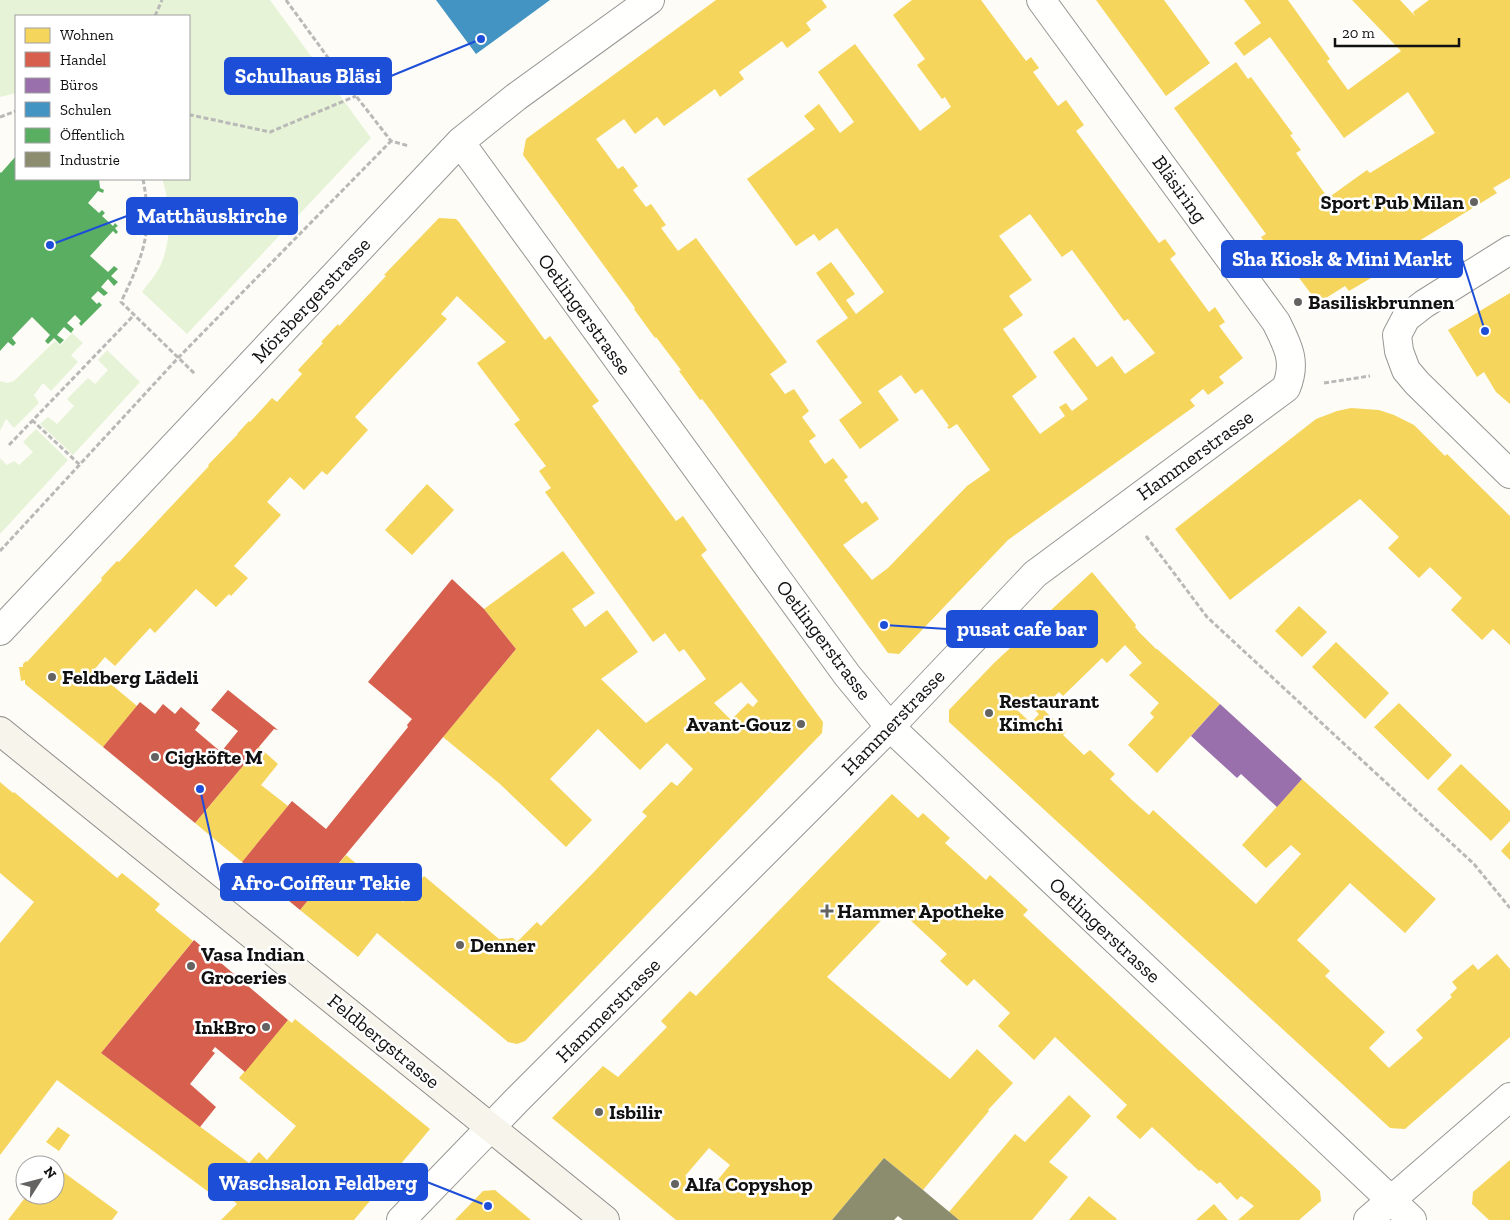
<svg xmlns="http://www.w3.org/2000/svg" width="1510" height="1220" font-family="'Zilla Slab',serif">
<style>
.green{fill:#e7f3d7}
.homes{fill:#f6d55c;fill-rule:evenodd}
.shops{fill:#d6604d}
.offices{fill:#9970ab}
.schools{fill:#4393c3}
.public{fill:#5aae61}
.industry{fill:#8c8c6e}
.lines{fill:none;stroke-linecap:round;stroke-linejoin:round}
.minor-casing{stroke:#979795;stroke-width:30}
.secondary-casing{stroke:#8e8d8b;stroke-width:30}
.path{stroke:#b9b9b8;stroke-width:3;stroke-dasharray:5 2.5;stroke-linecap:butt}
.minor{stroke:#fffffe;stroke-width:28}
.secondary{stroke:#f6f4eb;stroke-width:28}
.poi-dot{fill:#646362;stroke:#fff;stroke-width:2}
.labels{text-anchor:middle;stroke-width:5;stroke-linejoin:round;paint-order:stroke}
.street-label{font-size:20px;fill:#111;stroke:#fff}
.poi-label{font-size:20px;font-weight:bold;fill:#111;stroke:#fff;text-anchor:start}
.leader{fill:none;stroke:#1d4ed8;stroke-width:2}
.callout-dot{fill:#1d4ed8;stroke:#fff;stroke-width:2}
.callout{fill:#1d4ed8;stroke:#1d4ed8;stroke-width:2}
.callout-label{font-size:21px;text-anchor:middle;font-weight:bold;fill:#fff}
</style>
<rect width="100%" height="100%" fill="#fdfcf7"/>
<path class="green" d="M0,0h270l101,138 -184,196 -45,-42c6,-9 16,-19 20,-30 10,-26 9,-57 0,-83h27v-163h-173v77l-16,4z
M72,333l11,10 -12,12 7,7 -27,29 -8,-8 -9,12 5,8 -25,25 -8,-9 -6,12v-50l7,2 7,-2 41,-40 6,4z
M107,350l33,32 -67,73 -33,-31 8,-7 9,7 17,-18 -7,-7 21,-21 7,6 13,-14 -10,-10z
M36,429l32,31 -68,74v-76l7,7 7,-4 5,4 14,-13 -10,-10z"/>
<path class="homes" d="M716,0h106l5,7 -21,16 5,7 -24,18 -5,-7 -43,31 5,7 -24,18 -5,-8 -51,37 -7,-9 -22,17 -11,-15 -28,20 22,30 5,-3 15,20 -5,4 13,17 5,-3 15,21 -5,3 17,23 18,-13 91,124 -17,12 15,20 9,-5 15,22 -7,6 14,19 -7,5 16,23 8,-6 15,19 -4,3 18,24 4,-3 13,18 -36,26 29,35 16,-12 79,-82 23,-16 -33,-46 -8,5 -2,-2 2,-1 -27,-37 -7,5 -14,-19 -23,16 21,29 -39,29 -21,-29 23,-17 -46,-62 32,-23 -32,-45 15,-11 24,32 -9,6 10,14 28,-22 -47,-64 -18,13 -5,-7 -18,12 -49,-67 68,-50 -11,-13 15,-12 21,29 14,-11 -36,-50 37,-28 65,87 31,-24 -6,-10 -3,2 -25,-34 8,-6 -32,-44 19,-15h69l45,61 5,-4 8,11 -6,4 25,34 8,-6 18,25 -8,6 83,112 6,-4 11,15 -6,5 39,53 6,-5 10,15 -6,4 24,32 -24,19 5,6 -16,12 -5,-6 -13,11 5,6 -187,134 -109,114 -11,-1 -174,-238 -12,-16 -2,1 -21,-29 2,-1 -25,-33 -1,1 -21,-29 1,-1 -112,-153 3,-16zM1030,214l32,43 10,-7 52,71 4,-2 27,34 -30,21 -13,-18 -15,11 -23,-30 -21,15 35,47 -16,12 -6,-8 -7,4 6,9 -25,18 -28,-38 25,-19 -34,-48 20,-14 -14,-19 23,-16 -33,-44z
M1096,0h68l46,63 -44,33z
M1244,0h44l42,59 -3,2 21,29 53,-39 -49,-51h48l15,16 -2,-4 16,-12h81v178l-17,10 4,5 -117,72 3,6 -34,20 -4,-5 -27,17 -34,-45 -5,3 -18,-24 5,-3 -92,-126 62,-46 12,17 3,-2 42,57 -3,1 11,15 -5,3 32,45 39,-28 3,3 65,-40 -27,-41 -64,46 -74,-101 -26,19 -10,-13 27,-20z
M439,218l17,1 3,3 86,118 5,-4 49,65 -7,5 84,115 7,-5 24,34 -6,5 122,167 -1,11 -297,308 -8,3 -9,-2 -131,-109 -19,24 -58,-47 46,-55 18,15 5,-7 21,18 -4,6 17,15 21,-26 75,63 14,-1 4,4 20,-20 4,4 52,-53 54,-57 -5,-4 29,-30h1l5,4 16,-17 -26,-26 -27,27 -42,-41 -48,50 42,41 -26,27 -66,-63 -57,-47 73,-88 -32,-40 79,-58 32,42 -23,16 13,18 22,-17 31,42 -37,27 45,44 60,-44 -22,-30 -5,3 -14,-19 -12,9 -108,-150 6,-4 -12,-17 7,-5 -32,-42 6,-4 -43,-57 29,-21 -49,-46 -16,18 6,5 -92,98 13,13 -41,45 -5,-4 -18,19 -14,-13 -23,25 14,13 -47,51 14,12 -17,18 -2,-2 -13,13 -20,-18 -41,44 -5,-5 -35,38 -10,-9 -11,13 43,36 -34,41 -78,-63v-4l-4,1 -2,-14h4v-3l3,-3 1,1 75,-82 -1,-2 16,-17 2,1 90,-96 -1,-1 30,-31h-1l12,-13 1,1 22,-24 5,4 25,-28 -4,-4 25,-27 -2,-1 17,-18 1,2 3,-3 44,-47 -2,-1zM741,682l17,19 -5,6 -5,-4 -17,17 -17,-17z
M1510,293v111l-14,-12 -12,-20 -7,5 -29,-47z
M1351,408l28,2 15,5 20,10 31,31 2,-2 63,62v129l-17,-16 -11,11 -31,-30 11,-12 -32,-31 -11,11 -31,-30 11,-11 -39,-38 -130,101 -55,-71 141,-110 21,-8z
M427,484l27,26 -42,45 -27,-25z
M1092,572l44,53 -1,2 4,5 17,17h1l63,55 -63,69 -29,-28 26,-28 -4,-4 9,-10 -30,-28 13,-12 -17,-18 -18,18 -5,-5 -39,38 -4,-4 -17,16 24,24 -3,3 21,20 6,-5 25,24 -5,5 22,21 17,15 4,-5 103,94 45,-50 -10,-9 -25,23 -24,-23 60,-66 134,120 -31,34 -55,-50 -53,57 33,31 -5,5 60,56 -16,16 20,20 34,-30 -7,-8 36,-33 -2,-2 7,-7 -5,-6 21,-18 5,6 19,-16 13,15v68l-105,92 -15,-1 -441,-406v-12l45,-47zM1024,700l15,14 -8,9 -15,-14z
M1299,606l28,26 -25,25 -27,-26z
M1336,642l53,51 -24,26 -53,-52z
M1399,703l53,52 -24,25 -54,-53z
M259,747l19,17 -17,21 27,21 -46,56 -47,-39z
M1461,764l49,47v10l-19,20 -54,-52z
M0,782l13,11 1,-1 103,86 5,-5 38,31 -5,6 38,31 -92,112 148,110 10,-11 8,8 29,-34 -57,-48 49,-58 4,3 3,-4 135,110 -76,91h-133l16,-16 -19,-18 -8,7 -153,-113 -57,75v-212l34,-41 -34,-29z
M892,794l26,24 5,-5 27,25 -5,5 41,37 4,-5 38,35 -5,5 297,276 1,10 -22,19h-61l16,-14 -13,-10 -4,4 -17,-18 -3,2 -16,-14 -2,1 -47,-44 -12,12 -24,-22 11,-12 -72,-68 -21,23 -36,-34 12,-13 -36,-34 -7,7 -27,-25 7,-7 -52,-48 -68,71 123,102 27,-30 36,34 -25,27 1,1 -66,79 -39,-32 -52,62h-156l-124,-102 51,-52 15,11 49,-50 -6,-6 29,-30 6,5zM709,1148l21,17 -23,28 -22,-17z
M1510,841v19l-9,-9z
M1069,1095l22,21 -42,46 19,15 -36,43h-73l-10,-8 66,-78 10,8z
M58,1127l12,8 -11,16 -13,-9z
M1510,1160v60h-21l-17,-16 1,-12z
M55,1166l63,46 -6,8h-104l19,-25h28z
M495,1190l36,30h-76l28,-29z
M1089,1196l28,23 -1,1h-47z
M1214,1204l14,16h-32z"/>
<path class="shops" d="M452,579l32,30 32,40 -216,261 -58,-48 50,-61 34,28 82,-102 -1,-2 5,-6 -44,-37z
M228,690l50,40 -4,-1 -79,94 -92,-76 37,-45 15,12 8,-10 12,10 6,-7 19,16 -5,7 26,22 17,-21 -27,-21z
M194,940l94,80 -43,52 -30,-25 -3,4 3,2 -25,31 26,23 -16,20 -99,-74z"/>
<path class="offices" d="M1220,704l82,75 -25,28 -36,-33 -4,4 -46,-42z"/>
<path class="schools" d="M436,0h114l-74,54z"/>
<path class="public" d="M16,156v23h83l1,9 4,2 -1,3 -5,-2 -10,12 11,10 3,-3 3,3 -3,3 11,10 2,-3 3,3 -3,2 3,4 -2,2 -3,-3 -23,25 18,16 6,-6 4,3 -7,7 7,6 -4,4 -6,-7 -7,8 7,6 -4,3 -6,-5 -7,7 6,6 2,-2 3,3 -21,21 -2,-3 2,-2 -6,-6 -8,8 7,6 -3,4 -7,-6 -7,8 7,5 -4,4 -6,-6 -6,6 -3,-3 5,-6 -18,-18 -20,21 4,5 -3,3 -5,-4 -8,9v-179l1,1z"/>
<path class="industry" d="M884,1158l39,32 36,30h-56l-5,-4 -4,4h-62z"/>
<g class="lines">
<g class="minor-casing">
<path id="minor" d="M460,142l387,533 43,52 522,493
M1510,250l-86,54 -18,14 -9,17 2,16 7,19 11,13 93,91
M0,631l460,-489 56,-45 134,-97
M401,1220l117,-121 372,-372 145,-153 251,-186c11,-26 2,-42 -10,-66l-235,-322
M1368,1220l142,-123"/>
</g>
<g class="secondary-casing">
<path id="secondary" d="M0,731l605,489"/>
</g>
<path class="path" d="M286,0l70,96 35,45 18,5
M155,16l7,-16
M189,116l2,-1 79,17 86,-36
M0,117l16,-6
M143,179c10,53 1,75 -22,123l74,72
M1324,383l46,-7
M32,420l48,45
M9,445l125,-130
M1146,536l61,81 267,247 36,44
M0,551l178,-193 213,-217"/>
<use href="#minor" class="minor"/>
<use href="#secondary" class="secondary"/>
</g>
<g class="poi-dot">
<circle cx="1474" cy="202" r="5"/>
<circle cx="1298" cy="302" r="5"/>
<circle cx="52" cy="677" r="5"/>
<circle cx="989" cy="713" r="5"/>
<circle cx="801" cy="724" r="5"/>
<circle cx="155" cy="757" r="5"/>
<path d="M824.5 903.5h5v5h5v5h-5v5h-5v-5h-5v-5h5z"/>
<circle cx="460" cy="945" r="5"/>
<circle cx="191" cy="966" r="5"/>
<circle cx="266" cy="1027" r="5"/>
<circle cx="599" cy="1112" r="5"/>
<circle cx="675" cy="1184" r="5"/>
</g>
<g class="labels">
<g class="street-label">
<text transform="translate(1180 189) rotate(54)" y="7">Bläsiring</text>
<text transform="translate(311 300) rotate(-47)" y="7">Mörsbergerstrasse</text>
<text transform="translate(585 314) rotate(54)" y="7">Oetlingerstrasse</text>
<text transform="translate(1195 455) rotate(-36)" y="7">Hammerstrasse</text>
<text transform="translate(824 640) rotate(53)" y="7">Oetlingerstrasse</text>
<text transform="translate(893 722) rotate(-46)" y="7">Hammerstrasse</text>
<text transform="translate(1105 930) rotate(43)" y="7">Oetlingerstrasse</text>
<text transform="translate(608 1010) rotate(-45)" y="7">Hammerstrasse</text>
<text transform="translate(384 1041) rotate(39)" y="7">Feldbergstrasse</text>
</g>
<g class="poi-label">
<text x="1464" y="209" text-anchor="end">Sport Pub Milan</text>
<text x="1308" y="309">Basiliskbrunnen</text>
<text x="62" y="684">Feldberg Lädeli</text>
<text x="999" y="708">Restaurant<tspan x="999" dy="23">Kimchi</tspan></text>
<text x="791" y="731" text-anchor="end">Avant-Gouz</text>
<text x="165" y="764">Cigköfte M</text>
<text x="837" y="918">Hammer Apotheke</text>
<text x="470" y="952">Denner</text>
<text x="201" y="961">Vasa Indian<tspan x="201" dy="23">Groceries</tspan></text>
<text x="256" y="1034" text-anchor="end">InkBro</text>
<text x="609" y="1119">Isbilir</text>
<text x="685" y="1191">Alfa Copyshop</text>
</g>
</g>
<path class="leader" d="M481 39L391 76M50 245L127 216M1485 331L1462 259M884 625L947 629M200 789L221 882M488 1206L427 1182"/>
<g class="callout-dot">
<circle cx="481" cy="39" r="5"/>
<circle cx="50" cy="245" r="5"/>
<circle cx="1485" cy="331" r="5"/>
<circle cx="884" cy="625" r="5"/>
<circle cx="200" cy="789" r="5"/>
<circle cx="488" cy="1206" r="5"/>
</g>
<g class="callout">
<rect x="225" y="58" width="166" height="36" rx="5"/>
<rect x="127" y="198" width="170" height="36" rx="5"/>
<rect x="1222" y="241" width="240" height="36" rx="5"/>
<rect x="947" y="611" width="150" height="36" rx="5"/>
<rect x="221" y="864" width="200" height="36" rx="5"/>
<rect x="209" y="1164" width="218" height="36" rx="5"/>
</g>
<g class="callout-label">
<text x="308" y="83">Schulhaus Bläsi</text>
<text x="212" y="223">Matthäuskirche</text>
<text x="1342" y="266">Sha Kiosk &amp; Mini Markt</text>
<text x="1022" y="636">pusat cafe bar</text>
<text x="321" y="890">Afro-Coiffeur Tekie</text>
<text x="318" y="1190">Waschsalon Feldberg</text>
</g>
<rect x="15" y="15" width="175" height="165" fill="#ffffff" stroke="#a0a0a0"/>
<rect x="25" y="28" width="25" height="15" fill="#f6d55c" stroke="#a0a0a0"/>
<text x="60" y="40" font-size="15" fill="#111111">Wohnen</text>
<rect x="25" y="52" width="25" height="15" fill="#d6604d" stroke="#a0a0a0"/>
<text x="60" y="65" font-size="15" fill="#111111">Handel</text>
<rect x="25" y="78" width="25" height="15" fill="#9970ab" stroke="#a0a0a0"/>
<text x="60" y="90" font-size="15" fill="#111111">Büros</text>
<rect x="25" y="102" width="25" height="15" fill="#4393c3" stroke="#a0a0a0"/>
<text x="60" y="115" font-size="15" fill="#111111">Schulen</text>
<rect x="25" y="128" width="25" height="15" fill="#5aae61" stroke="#a0a0a0"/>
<text x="60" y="140" font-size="15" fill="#111111">Öffentlich</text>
<rect x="25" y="152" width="25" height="15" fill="#8c8c6e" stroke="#a0a0a0"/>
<text x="60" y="165" font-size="15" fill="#111111">Industrie</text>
<g transform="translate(40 1180) rotate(54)"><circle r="24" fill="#ffffff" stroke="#a0a0a0"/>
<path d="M0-4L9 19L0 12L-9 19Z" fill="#646362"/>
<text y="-8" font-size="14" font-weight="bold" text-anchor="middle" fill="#111111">N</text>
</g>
<path d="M1335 38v8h124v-8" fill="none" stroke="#111111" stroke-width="2.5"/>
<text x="1342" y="38" font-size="15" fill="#111111" stroke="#ffffff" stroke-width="4" paint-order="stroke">20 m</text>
</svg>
